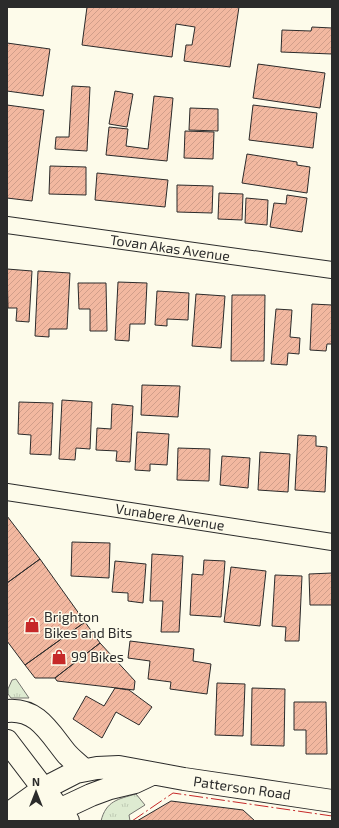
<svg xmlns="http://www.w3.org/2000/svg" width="339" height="828" font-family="'Exo 2',sans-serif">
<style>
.grass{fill:url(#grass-tufts);stroke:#74746e}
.building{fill:url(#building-hatch);stroke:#2b2b2b}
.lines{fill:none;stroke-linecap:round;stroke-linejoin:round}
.street-casing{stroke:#2b2b2b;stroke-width:18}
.secondary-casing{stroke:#2b2b2b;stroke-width:24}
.highway-casing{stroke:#2b2b2b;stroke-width:24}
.street{stroke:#fdfbea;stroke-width:16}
.secondary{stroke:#fdfbea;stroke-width:22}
.highway{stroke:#fdfbea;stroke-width:22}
.power{stroke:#c62828;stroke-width:1;stroke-dasharray:14 3 2 3;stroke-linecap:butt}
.labels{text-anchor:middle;stroke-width:3;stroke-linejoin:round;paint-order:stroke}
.street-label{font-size:14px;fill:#2b2b2b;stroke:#fdfbea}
.poi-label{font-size:14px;fill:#2b2b2b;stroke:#fdfbea;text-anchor:start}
</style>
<defs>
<pattern id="grass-tufts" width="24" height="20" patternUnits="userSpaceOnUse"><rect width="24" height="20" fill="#deebd1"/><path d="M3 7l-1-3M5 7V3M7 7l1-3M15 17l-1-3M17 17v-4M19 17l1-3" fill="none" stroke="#bfcab4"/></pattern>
<pattern id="building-hatch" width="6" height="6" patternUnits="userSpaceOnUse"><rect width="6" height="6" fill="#f2b8a0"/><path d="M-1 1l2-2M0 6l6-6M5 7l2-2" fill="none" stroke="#d09e8a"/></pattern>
</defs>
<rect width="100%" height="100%" fill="#fdfbea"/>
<path class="grass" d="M16,679l13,19h-18l-3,-4v-5l4,-9z
M136,794l9,11 -16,10 1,6h-29c5,-20 17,-22 35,-27z"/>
<path class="building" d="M87,7h152l-9,60 -46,-6 2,-16h6l3,-18 -19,-3 -4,33 -90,-12z
M312,27l20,1v26l-51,-2 1,-22 29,1z
M7,43l43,6 -7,47 -36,-5z
M258,64l67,9 -5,35 -67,-10z
M72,86l18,1 -3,64 -32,-2 1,-12h13z
M115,91l18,3 -6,33 -18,-3z
M154,96l19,2 -6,63 -61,-6 3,-28 19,2 -2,17 22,3z
M7,105l37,5 -12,91 -25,-3z
M253,105l64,8 -4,35 -64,-8z
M190,108l28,1v22l-29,-1z
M185,131l29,1 -1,27 -29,-1z
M247,154l50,8v3l13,2 -3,26 -65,-10z
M50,166l36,1v28l-37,-1z
M97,173l71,7 -3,27 -70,-7z
M177,185l36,1 -1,27 -35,-1z
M219,193l24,1 -1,26 -24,-1z
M287,195l20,3 -5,34 -32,-5 4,-24 12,1z
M246,198l22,2 -1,25 -22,-2z
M7,269l25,2 -3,51 -13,-1 1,-13h-9z
M38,271l32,2 -3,56h-18v8l-14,-1z
M118,282l29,1 -2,41h-15l-1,17 -14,-1z
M78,283h28l1,48h-17v-22h-11z
M157,291l32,2 -1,27 -21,-1v7l-12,-1z
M196,294l29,2 -4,52 -29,-2z
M232,295h33l-1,66h-33z
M312,304l20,1v39h-5l-1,7 -16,-1z
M276,309l16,1 -2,27 10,1 -1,16 -11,-1 -1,12 -16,-1z
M142,385l38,1 -2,31 -37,-2z
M62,400l30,2 -2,47 -14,-1 -1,12 -16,-1z
M19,402l34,1 -2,52 -21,-1 1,-19 -13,-1z
M112,404l21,2 -3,56 -14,-1 1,-10 -21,-1 1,-22 14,1z
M137,432l32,2 -2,31 -17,-1v7l-15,-1z
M298,435l18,1v10l11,1 -2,45 -30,-2z
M178,448l32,1 -1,32 -32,-1z
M260,452l30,2 -2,38 -30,-2z
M222,456l28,2 -2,30 -28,-3z
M7,516l33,43 -33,24z
M72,542l38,1 -1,35 -38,-2z
M152,554l31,2 -4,76h-18l2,-31h-13z
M40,559l45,63 -60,43 -18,-24v-58z
M204,560l21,1 -4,56 -31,-2 2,-41 11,1z
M115,561l31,3 -3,39 -15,-2v-8l-16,-1z
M231,567l35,4 -6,55 -36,-4z
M332,573v32h-22l-1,-31z
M275,575l27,1 -3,65h-14l1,-14 -14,-1z
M85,622l15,21 -45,35h-20l-10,-13z
M130,641l64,8 -1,12 18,3 -4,30 -37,-5 1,-7 -23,-3 2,-18 -22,-3z
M100,643l35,38 -1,9 -77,-9 -2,-3z
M217,683l28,1 -2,52 -28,-1z
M115,688l14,2 23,17 -13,18 -23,-13 -14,26 -29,-19 13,-23 18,10z
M252,688l33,1 -1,57 -33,-1z
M294,702h32l1,52h-21v-24h-12z
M171,801l72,9 12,11h-118z"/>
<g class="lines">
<g class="street-casing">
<path id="street" d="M7,225l325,45
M7,492l325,50"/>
</g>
<g class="secondary-casing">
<path id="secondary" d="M7,711c30,-3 42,21 59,42 5,6 12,11 18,17
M43,789l33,-17 21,-4 22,-1 65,12 148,22
M59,810l32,-15 19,-7 25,-6 17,-8"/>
</g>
<g class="highway-casing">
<path id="highway" d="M7,741l61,80
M7,815l36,-26
M30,821l29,-11"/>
</g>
<use href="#street" class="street"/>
<use href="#secondary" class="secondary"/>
<use href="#highway" class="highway"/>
<path class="power" d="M132,821l41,-28 159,23"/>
</g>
<defs>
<g id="shop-bare" transform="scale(1.2)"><path d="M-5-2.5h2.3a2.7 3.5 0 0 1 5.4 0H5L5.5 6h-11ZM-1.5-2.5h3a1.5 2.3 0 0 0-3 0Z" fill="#c62828" stroke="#fdfbea" stroke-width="2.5" paint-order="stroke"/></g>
</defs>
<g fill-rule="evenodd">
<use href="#shop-bare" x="32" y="625"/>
<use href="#shop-bare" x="59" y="657"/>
</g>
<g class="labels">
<g class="street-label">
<text transform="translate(170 248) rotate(8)" y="5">Tovan Akas Avenue</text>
<text transform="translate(170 517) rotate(9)" y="5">Vunabere Avenue</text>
<text transform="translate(242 788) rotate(8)" y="5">Patterson Road</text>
</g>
<g class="poi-label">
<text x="44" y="622">Brighton<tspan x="44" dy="16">Bikes and Bits</tspan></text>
<text x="71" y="662">99 Bikes</text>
</g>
</g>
<rect width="339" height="828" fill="none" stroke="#2b2b2b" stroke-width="16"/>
<g transform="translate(36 792)" stroke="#fdfbea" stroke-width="3" paint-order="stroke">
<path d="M0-3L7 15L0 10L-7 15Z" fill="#2b2b2b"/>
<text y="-6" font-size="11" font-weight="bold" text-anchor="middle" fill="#2b2b2b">N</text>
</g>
</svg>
